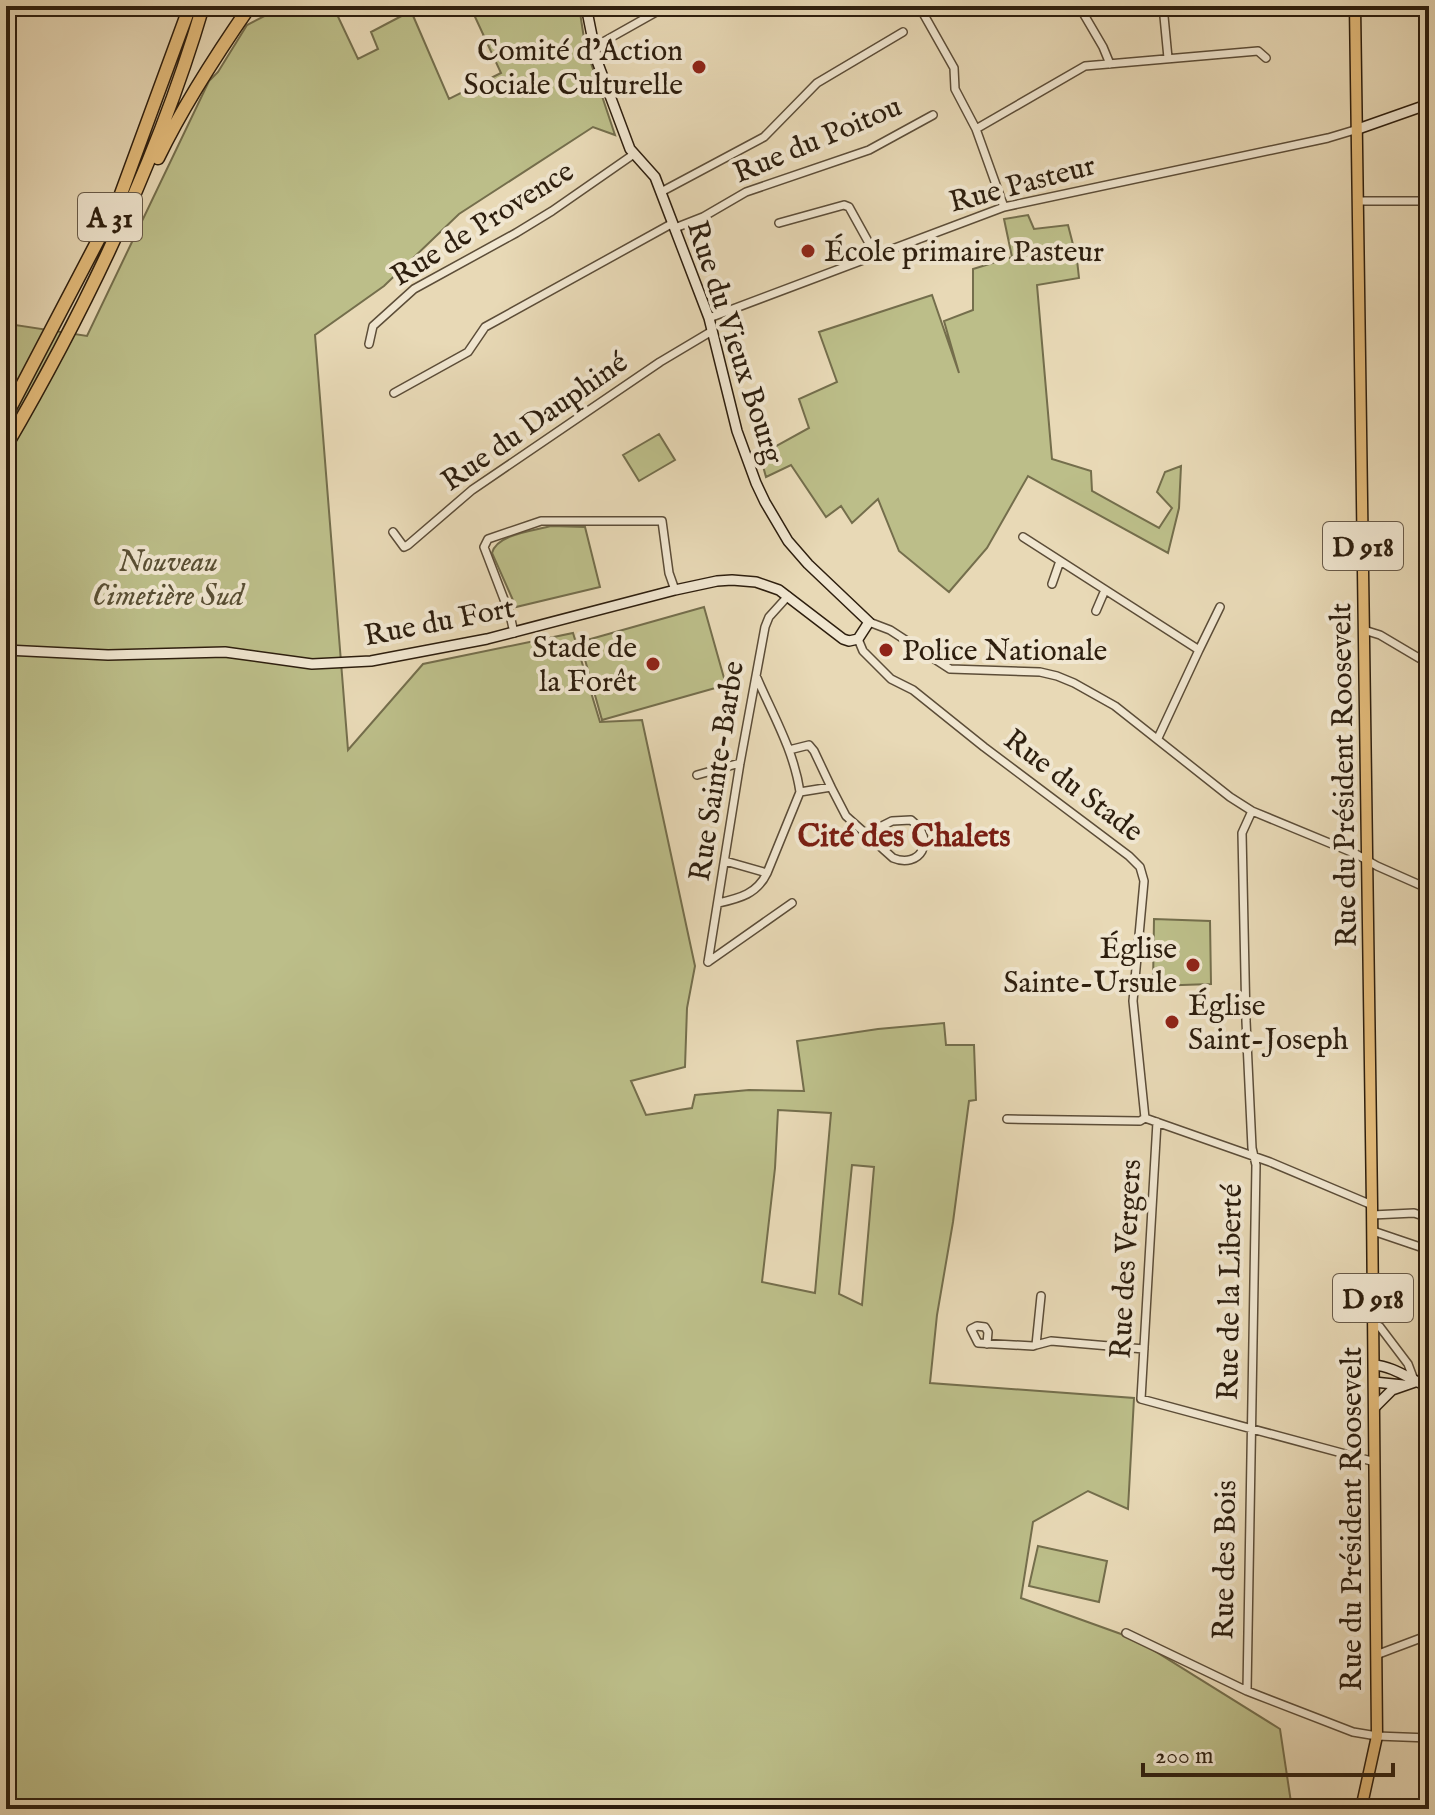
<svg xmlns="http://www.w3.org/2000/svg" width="1435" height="1815" font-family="'IM FELL English',serif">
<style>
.green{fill:#bcbe89;stroke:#746e4c;stroke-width:2;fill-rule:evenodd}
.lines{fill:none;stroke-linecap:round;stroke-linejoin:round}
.street-casing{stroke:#5c4d38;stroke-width:10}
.secondary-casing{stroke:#2d1e0e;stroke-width:12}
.primary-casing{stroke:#2d1e0e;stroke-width:13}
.highway-casing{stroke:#2d1e0e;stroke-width:15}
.street{stroke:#f0e6d0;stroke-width:7}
.secondary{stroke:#f0e6d0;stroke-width:9}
.primary{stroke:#e4bc7b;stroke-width:10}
.highway{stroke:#e4bc7b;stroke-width:12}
.poi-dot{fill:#8f2418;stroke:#f0e6d0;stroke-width:3}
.labels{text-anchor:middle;stroke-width:8;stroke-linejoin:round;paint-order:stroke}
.shield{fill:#f0e6d0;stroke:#685a48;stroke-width:2}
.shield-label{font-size:28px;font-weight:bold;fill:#2d1e0e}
.poi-label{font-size:30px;fill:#2d1e0e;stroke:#f0e6d0;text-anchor:end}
.street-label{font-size:30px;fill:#2d1e0e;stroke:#f0e6d0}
.park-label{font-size:30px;font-style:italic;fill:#584e33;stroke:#f0e6d0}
.neighbourhood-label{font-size:32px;font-weight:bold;fill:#7a1f14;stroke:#f0e6d0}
</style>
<rect width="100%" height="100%" fill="#e8d9b6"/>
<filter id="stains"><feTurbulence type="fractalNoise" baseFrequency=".0025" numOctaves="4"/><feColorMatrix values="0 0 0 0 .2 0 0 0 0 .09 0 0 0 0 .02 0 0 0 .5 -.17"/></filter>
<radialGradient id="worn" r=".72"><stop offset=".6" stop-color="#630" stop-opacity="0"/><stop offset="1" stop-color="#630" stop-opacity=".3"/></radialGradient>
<path class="green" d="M284,6h49l25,53 20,-10 -7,-17 40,-21 38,88 52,-26 -31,-67h109l6,39 30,90 -22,-8 -134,87 -75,72 -69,49 33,415 75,-86 150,-31 27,89 42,-2 53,246 -8,42 -2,59 -54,14 15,34 46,-7 3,-13 54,-5 55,1 -7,-50 81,-12 66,-6 2,22h28l2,55 -7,1 -16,121 -16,93 -7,68 204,15 -6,111 -40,-18 -55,31 -12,76 100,36 24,11 135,84 12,80h-1286v-1480l3,-5 78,12 122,-255 9,-9 29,-47zM778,1110l53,3 -16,180 -53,-11 13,-114zM852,1165l22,2 -12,138 -23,-11z
M1028,215l6,14 34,-4 9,35 2,18 -42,7 15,174 39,12 1,20 67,37 13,-20 -15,-16 8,-20 16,-6 -2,42 -11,45 -140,-77 -41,72 -38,44 -50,-41 -21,-52 -26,24 -11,-17 -15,11 -35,-52 -25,12 -6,-22 49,-27 -10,-29 38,-17 -18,-50 113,-37 27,78 -15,-52 29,-11v-41l39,-12 -8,-38z
M659,434l16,26 -36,21 -16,-26z
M551,526l34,1 15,60 -84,20 -24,-54c5,-19 41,-22 59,-27z
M704,607l22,78 -124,35 -22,-78z
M1154,919l56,2 1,63 -58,2z
M1038,1546l69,15 -8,41 -70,-16z"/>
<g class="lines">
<g class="street-casing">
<path id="street" d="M919,6l35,62 1,21 21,40 28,78
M1079,6l24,41 7,17
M1163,6l5,52
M593,43l10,-1 64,-36
M976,129l109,-63 173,-15 8,7
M661,192l103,-55 53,-54 86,-51
M1359,201h70
M779,223l65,-18 5,2 26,47
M675,228l28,-11 43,-25 123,-42 64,-35
M709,318l295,-111 324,-69 30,-9
M369,344l4,-18 41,-37 102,-56 36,-22 82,-57
M394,393l74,-41 17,-25 188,-104
M393,532l11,15 4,-2 64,-55 188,-128 52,-31
M1023,537l176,113 -41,88
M1052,584l8,-23
M1096,611l9,-21
M869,622l21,8 60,39 90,3 17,4 17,7 41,23 115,91 22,14 104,43 21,12 52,23
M1364,630l16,5 49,29
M514,633l-4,-18 -26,-68 4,-8 53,-18h121l7,52 6,17
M858,639l5,12 28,28 22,11 71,57 145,109 11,11 4,14 -11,120 12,117 125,44 102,43
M1199,650l21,-43
M757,678c16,37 37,73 43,114l31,-5 15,29 47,42c26,11 45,-17 18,-38l-19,1 -24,12
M789,750l20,-5 5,6 17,36
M697,775l43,-12
M725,861l42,12 33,-81
M719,903c21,-5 38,-9 48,-30
M708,962l32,-199 25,-136 4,-10 19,-21
M708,962l84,-59
M1007,1119l133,2 5,-3
M1157,1122l-16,277 234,63
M1372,1215l42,-2 15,5
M1373,1231l56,19
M1041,1296l-5,49 15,-4 93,8
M1374,1324l6,3 28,37 6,16
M987,1344l1,-12 -3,-5 -8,-1 -6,3 7,14 55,3 3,-1
M1126,1633l121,58 106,41 24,4 52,2
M1376,1655l53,-20
M1247,1691l9,-526 -4,-17 -6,-127 -4,-188 10,-22"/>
</g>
<g class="secondary-casing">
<path id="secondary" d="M6,10l5,-4
M1358,129l71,-25
M6,650l102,5 117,-3 87,12 59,-3 116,-22 188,-49 42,-9 15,-1 24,2 23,8 64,49 6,2 9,-2 11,-17 -61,-58 -20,-23 -23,-39 -9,-19 -19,-52 -28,-113 -54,-141 -25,-28 -33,-88 -11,-55
M1374,1365c19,1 37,15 55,22
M1374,1382l29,3
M1374,1408l18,-18 23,-8"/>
</g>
<g class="primary-casing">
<path id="primary" d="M1355,6l17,1199 5,531 -16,73"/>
</g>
<g class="highway-casing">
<path id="highway" d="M158,158c26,-54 58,-103 92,-152
M6,416l112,-214 72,-196
M6,446c81,-139 152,-286 197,-440"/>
</g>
<use href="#street" class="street"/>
<use href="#secondary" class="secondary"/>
<use href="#primary" class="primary"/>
<use href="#highway" class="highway"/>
</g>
<g class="poi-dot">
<circle cx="699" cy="67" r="8"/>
<circle cx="808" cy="251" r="8"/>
<circle cx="886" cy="650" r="8"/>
<circle cx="653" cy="664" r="8"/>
<circle cx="1193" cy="965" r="8"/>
<circle cx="1172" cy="1022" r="8"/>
</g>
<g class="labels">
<g class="shield">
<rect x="78" y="193" width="64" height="48" rx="6"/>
<rect x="1323" y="522" width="80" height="48" rx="6"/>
<rect x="1333" y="1274" width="80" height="48" rx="6"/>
</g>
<g class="shield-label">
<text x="110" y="227">A 31</text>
<text x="1363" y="556">D 918</text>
<text x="1373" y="1308">D 918</text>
</g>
<g class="poi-label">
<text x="683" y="60">Comité d’Action<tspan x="683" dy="34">Sociale Culturelle</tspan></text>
<text x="824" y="261" text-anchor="start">École primaire Pasteur</text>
<text x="637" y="657">Stade de<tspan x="637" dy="34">la Forêt</tspan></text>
<text x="902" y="660" text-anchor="start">Police Nationale</text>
<text x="1177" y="958">Église<tspan x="1177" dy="34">Sainte-Ursule</tspan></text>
<text x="1188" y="1015" text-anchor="start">Église<tspan x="1188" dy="34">Saint-Joseph</tspan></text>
</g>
<g class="street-label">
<text transform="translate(817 139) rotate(-23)" y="10">Rue du Poitou</text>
<text transform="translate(1022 183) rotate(-15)" y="10">Rue Pasteur</text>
<text transform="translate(482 223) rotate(-32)" y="10">Rue de Provence</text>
<text transform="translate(736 342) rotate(72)" y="10">Rue du Vieux Bourg</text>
<text transform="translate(534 421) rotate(-35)" y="10">Rue du Dauphiné</text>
<text transform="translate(439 621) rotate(-11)" y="10">Rue du Fort</text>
<text transform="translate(716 771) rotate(-81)" y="10">Rue Sainte-Barbe</text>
<text transform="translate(1343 775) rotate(-91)" y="10">Rue du Président Roosevelt</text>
<text transform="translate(1074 785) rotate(37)" y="10">Rue du Stade</text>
<text transform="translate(1125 1259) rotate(-87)" y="10">Rue des Vergers</text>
<text transform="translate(1229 1292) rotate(-89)" y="10">Rue de la Liberté</text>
<text transform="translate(1351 1519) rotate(-90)" y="10">Rue du Président Roosevelt</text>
<text transform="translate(1224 1560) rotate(-89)" y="10">Rue des Bois</text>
</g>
<g class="park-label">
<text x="168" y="571">Nouveau<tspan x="168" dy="34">Cimetière Sud</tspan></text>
</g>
<g class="neighbourhood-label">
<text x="904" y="846">Cité des Chalets</text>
</g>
</g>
<rect width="1435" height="1815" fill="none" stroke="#e8d9b6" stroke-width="32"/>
<rect x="8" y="8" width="1419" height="1799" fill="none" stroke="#2d1e0e" stroke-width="4"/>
<rect x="16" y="16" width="1403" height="1783" fill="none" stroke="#2d1e0e" stroke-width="2"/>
<path d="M1143 1763v12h250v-12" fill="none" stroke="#2d1e0e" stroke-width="4"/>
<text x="1155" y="1763" font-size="24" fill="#2d1e0e" stroke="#f0e6d0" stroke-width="6" paint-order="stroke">200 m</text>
<rect width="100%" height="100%" filter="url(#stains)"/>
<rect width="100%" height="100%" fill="url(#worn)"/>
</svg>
